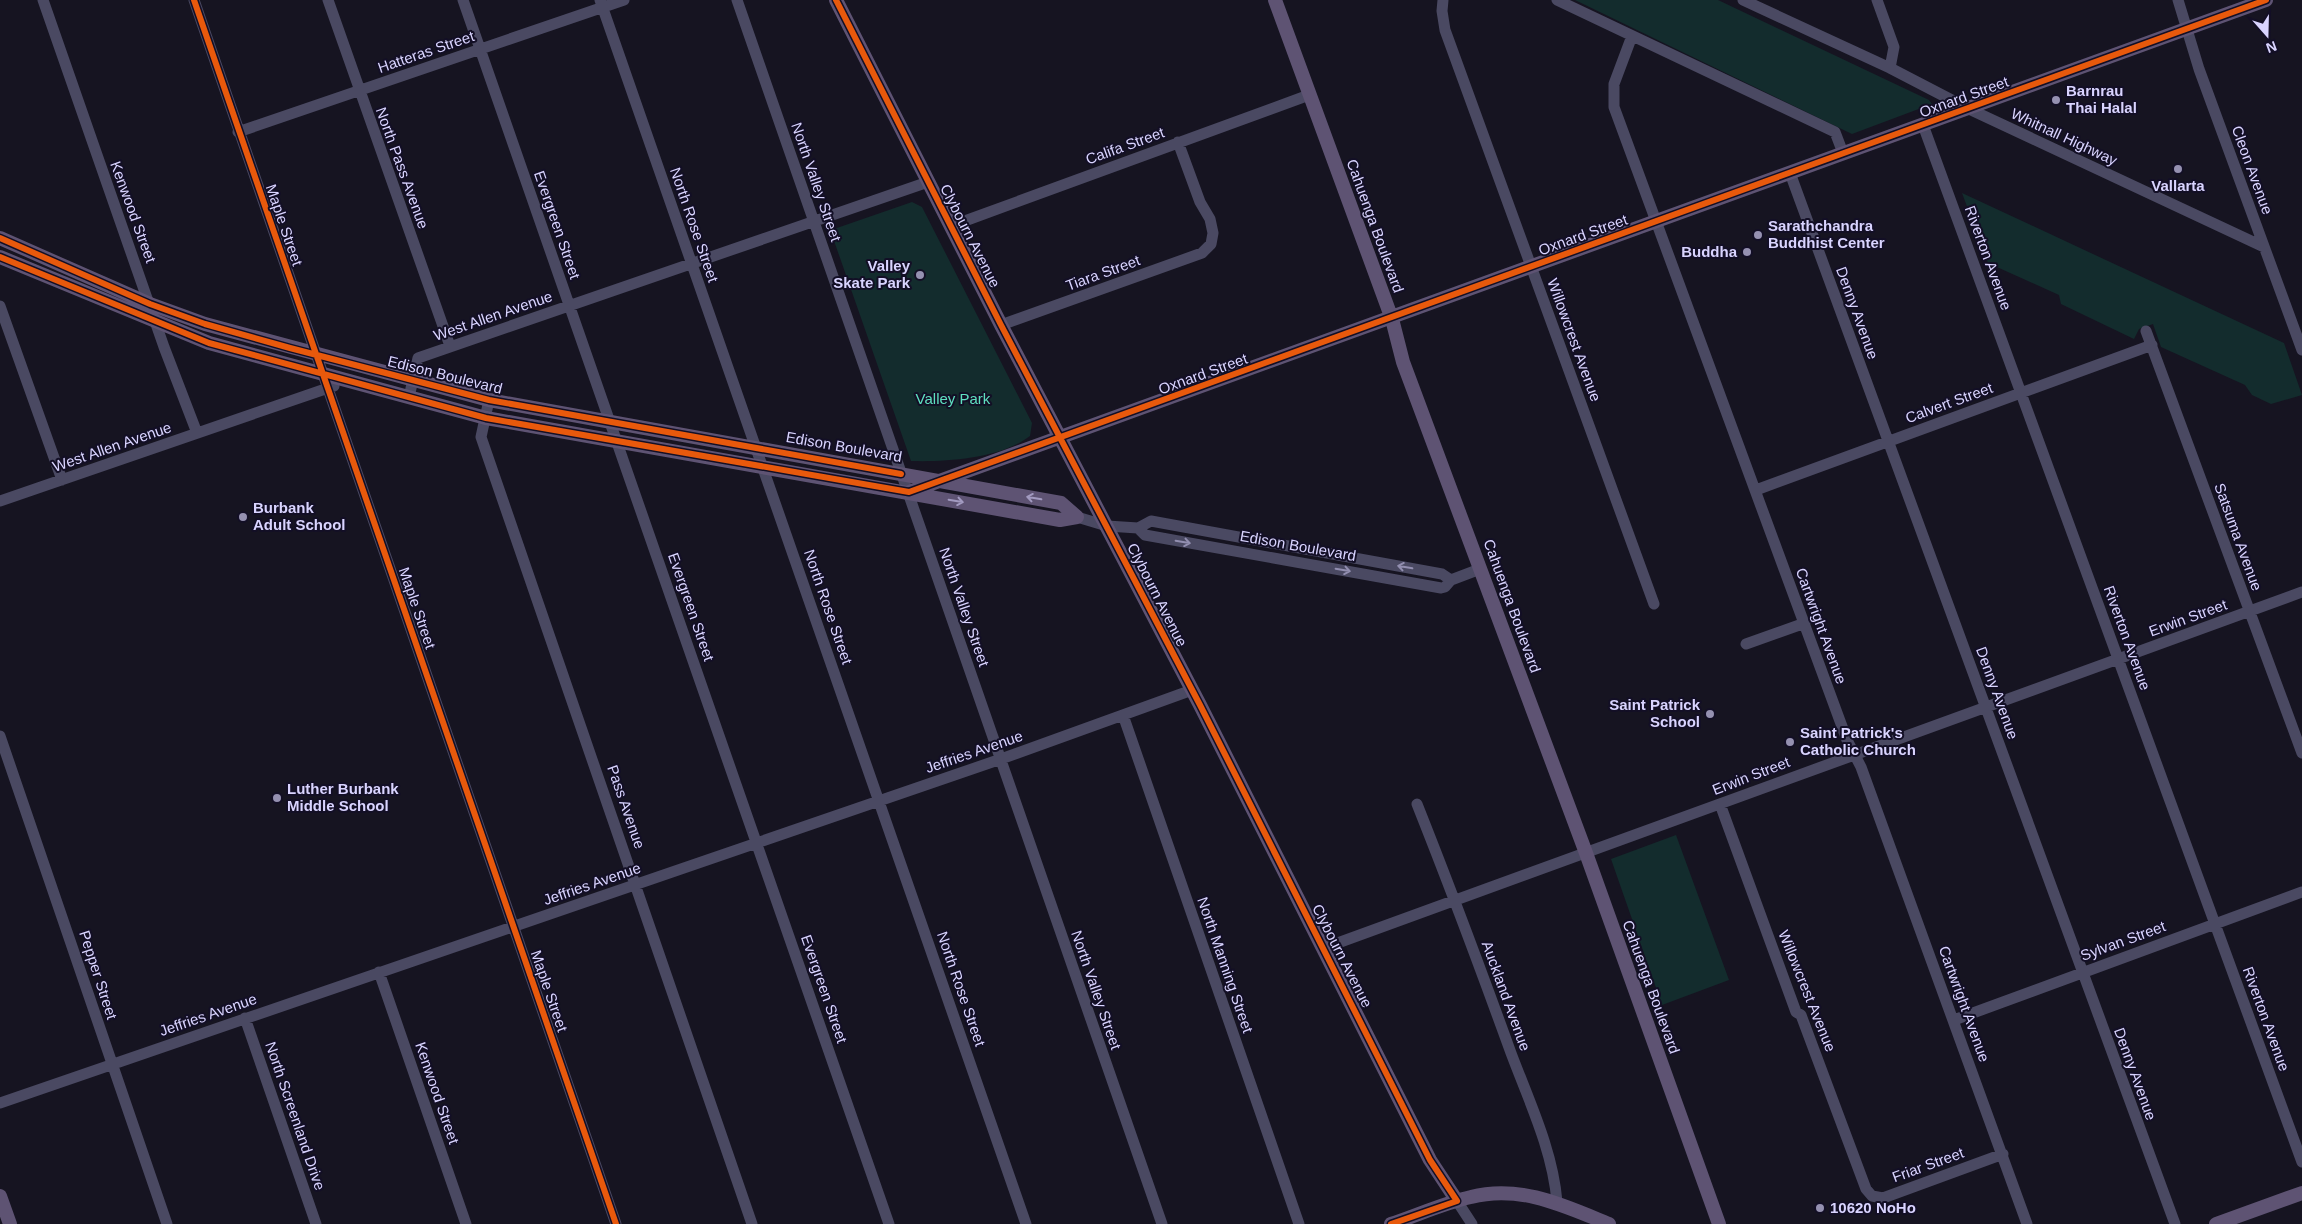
<svg xmlns="http://www.w3.org/2000/svg" width="2302" height="1224" font-family="Helvetica,sans-serif">
<style>
.green{fill:#132c2d}
.lines{fill:none;stroke-linecap:round;stroke-linejoin:round}
.minor{stroke:#4a4962;stroke-width:11}
.major{stroke:#5e5373;stroke-width:14}
.cycleway-casing{stroke:#130f26;stroke-width:9}
.cycleway{stroke:#e8590c;stroke-width:6}
.oneway{stroke:#a29ac0}
.oneway2{stroke:#928eb0}
.poi-dot{fill:#9591b1;stroke:#130f26;stroke-width:2}
.labels{text-anchor:middle;stroke-width:4;stroke-linejoin:round;paint-order:stroke}
.street-label{font-size:15px;fill:#d9d4ff;stroke:#130f26}
.poi-label{font-size:15px;font-weight:bold;fill:#d9d4ff;stroke:#130f26;text-anchor:start}
.park-label{font-size:15px;fill:#5fe0c0;stroke:#130f26}
</style>
<rect width="100%" height="100%" fill="#161421"/>
<path class="green" d="M1575,0h143l211,100 3,4 -80,30z
M1962,193l322,150 18,52 -31,9 -19,-9 -7,-10 -84,-38 -8,-23 -14,5 -5,10 -73,-35 -2,-9 -71,-32z
M912,202l10,5 110,216 -2,13c-30,23 -83,26 -119,25l-79,-226 2,-6z
M1676,835l53,145 -67,25 -51,-146z"/>
<g class="lines">
<path class="minor" d="M43,0l121,347 33,86
M194,0l422,1224
M328,0l122,346
M463,0l426,1224
M600,0l426,1224
M737,0l425,1224
M1443,0l-1,11 3,19 209,574
M1557,0l278,132 8,21
M1743,0l147,68 79,41 295,138
M1877,0l17,47 -4,21
M2178,0l21,69 103,281
M1632,36l-18,48v23l233,633 14,27 166,457
M1923,125l379,1037
M238,132l386,-132
M1790,173l385,1051
M951,226l358,-131
M0,306l62,174
M1001,325l201,-72 9,-9 2,-11 -3,-14 -10,-17 -22,-60
M2146,331l156,422
M409,397l9,-39 510,-176
M489,400l-8,37 271,787
M1756,490l396,-145
M0,501l334,-115
M1077,517l30,9 31,2 7,7 296,53 4,-1 6,-7 29,-11
M1138,528l13,-7 291,53 9,6
M1746,644l59,-21
M1123,715l176,509
M0,736l167,488
M1417,804c33,83 64,166 94,249 18,48 42,98 46,149
M1720,804l76,208 5,3 65,174 6,7 11,2 120,-44
M1324,948l978,-356
M379,972l87,252
M245,1018l71,206
M1954,1020l348,-128
M0,1103l1001,-344 191,-69
M1457,1201l15,23"/>
<path class="major" d="M836,0l165,325 199,380 230,455 27,41
M1275,0l117,319 11,43 183,491 133,371
M0,238l150,66 55,20 284,76 572,103 16,14
M0,257l209,86 277,75 574,102 17,-3
M909,492l1357,-492
M0,1196l10,28
M1391,1224c27,-9 53,-21 80,-27 49,-13 94,9 138,27
M2216,1224l86,-31"/>
<g class="cycleway-casing">
<path id="cycleway" d="M194,0l422,1224
M836,0l165,325 199,380 230,455 27,41 -66,23
M0,238l150,66 55,20 85,24 199,52 412,74
M0,257l209,86 277,75 423,74 1357,-492"/>
</g>
<use href="#cycleway" class="cycleway"/>
</g>
<defs><path id="oneway-shaft" d="M-6 0H5M1.5-3L5.5 0L1.5 3" fill="none" stroke-width="1.6" stroke-linecap="round" stroke-linejoin="round" transform="scale(1.25)"/></defs>
<g class="oneway">
<use href="#oneway-shaft" transform="translate(1034 498) rotate(-170)"/>
<use href="#oneway-shaft" transform="translate(956 501) rotate(10)"/>
</g>
<g class="oneway2">
<use href="#oneway-shaft" transform="translate(1183 542) rotate(10)"/>
<use href="#oneway-shaft" transform="translate(1405 567) rotate(-170)"/>
<use href="#oneway-shaft" transform="translate(1343 570) rotate(10)"/>
</g>
<g class="poi-dot">
<circle cx="2056" cy="100" r="5"/>
<circle cx="2178" cy="169" r="5"/>
<circle cx="1758" cy="235" r="5"/>
<circle cx="1747" cy="252" r="5"/>
<circle cx="920" cy="275" r="5"/>
<circle cx="243" cy="517" r="5"/>
<circle cx="1710" cy="714" r="5"/>
<circle cx="1790" cy="742" r="5"/>
<circle cx="277" cy="798" r="5"/>
<circle cx="1820" cy="1208" r="5"/>
</g>
<g class="labels">
<g class="street-label">
<text transform="translate(426 52) rotate(-19)" y="5">Hatteras Street</text>
<text transform="translate(1964 97) rotate(-20)" y="5">Oxnard Street</text>
<text transform="translate(2064 137) rotate(25)" y="5">Whitnall Highway</text>
<text transform="translate(1125 146) rotate(-20)" y="5">Califa Street</text>
<text transform="translate(402 168) rotate(70)" y="5">North Pass Avenue</text>
<text transform="translate(2252 170) rotate(70)" y="5">Cleon Avenue</text>
<text transform="translate(816 182) rotate(71)" y="5">North Valley Street</text>
<text transform="translate(133 212) rotate(70)" y="5">Kenwood Street</text>
<text transform="translate(284 225) rotate(71)" y="5">Maple Street</text>
<text transform="translate(557 225) rotate(71)" y="5">Evergreen Street</text>
<text transform="translate(694 225) rotate(71)" y="5">North Rose Street</text>
<text transform="translate(1375 226) rotate(70)" y="5">Cahuenga Boulevard</text>
<text transform="translate(1583 235) rotate(-20)" y="5">Oxnard Street</text>
<text transform="translate(970 236) rotate(63)" y="5">Clybourn Avenue</text>
<text transform="translate(1988 258) rotate(70)" y="5">Riverton Avenue</text>
<text transform="translate(1103 273) rotate(-20)" y="5">Tiara Street</text>
<text transform="translate(1857 313) rotate(70)" y="5">Denny Avenue</text>
<text transform="translate(493 316) rotate(-19)" y="5">West Allen Avenue</text>
<text transform="translate(1574 340) rotate(70)" y="5">Willowcrest Avenue</text>
<text transform="translate(1203 374) rotate(-20)" y="5">Oxnard Street</text>
<text transform="translate(445 375) rotate(14)" y="5">Edison Boulevard</text>
<text transform="translate(1949 403) rotate(-20)" y="5">Calvert Street</text>
<text transform="translate(112 447) rotate(-19)" y="5">West Allen Avenue</text>
<text transform="translate(844 447) rotate(10)" y="5">Edison Boulevard</text>
<text transform="translate(2238 537) rotate(70)" y="5">Satsuma Avenue</text>
<text transform="translate(1298 546) rotate(10)" y="5">Edison Boulevard</text>
<text transform="translate(1157 595) rotate(63)" y="5">Clybourn Avenue</text>
<text transform="translate(1512 606) rotate(70)" y="5">Cahuenga Boulevard</text>
<text transform="translate(691 607) rotate(71)" y="5">Evergreen Street</text>
<text transform="translate(828 607) rotate(71)" y="5">North Rose Street</text>
<text transform="translate(964 607) rotate(71)" y="5">North Valley Street</text>
<text transform="translate(417 608) rotate(71)" y="5">Maple Street</text>
<text transform="translate(2188 618) rotate(-20)" y="5">Erwin Street</text>
<text transform="translate(1821 626) rotate(70)" y="5">Cartwright Avenue</text>
<text transform="translate(2127 638) rotate(70)" y="5">Riverton Avenue</text>
<text transform="translate(1997 693) rotate(70)" y="5">Denny Avenue</text>
<text transform="translate(974 752) rotate(-19)" y="5">Jeffries Avenue</text>
<text transform="translate(1751 776) rotate(-21)" y="5">Erwin Street</text>
<text transform="translate(626 807) rotate(71)" y="5">Pass Avenue</text>
<text transform="translate(592 884) rotate(-19)" y="5">Jeffries Avenue</text>
<text transform="translate(2123 941) rotate(-20)" y="5">Sylvan Street</text>
<text transform="translate(1342 956) rotate(63)" y="5">Clybourn Avenue</text>
<text transform="translate(1225 965) rotate(71)" y="5">North Manning Street</text>
<text transform="translate(98 975) rotate(72)" y="5">Pepper Street</text>
<text transform="translate(1651 987) rotate(70)" y="5">Cahuenga Boulevard</text>
<text transform="translate(824 989) rotate(71)" y="5">Evergreen Street</text>
<text transform="translate(961 989) rotate(71)" y="5">North Rose Street</text>
<text transform="translate(1096 990) rotate(71)" y="5">North Valley Street</text>
<text transform="translate(549 991) rotate(71)" y="5">Maple Street</text>
<text transform="translate(1807 991) rotate(68)" y="5">Willowcrest Avenue</text>
<text transform="translate(1506 996) rotate(70)" y="5">Auckland Avenue</text>
<text transform="translate(1964 1004) rotate(70)" y="5">Cartwright Avenue</text>
<text transform="translate(208 1015) rotate(-19)" y="5">Jeffries Avenue</text>
<text transform="translate(2266 1019) rotate(70)" y="5">Riverton Avenue</text>
<text transform="translate(2135 1074) rotate(70)" y="5">Denny Avenue</text>
<text transform="translate(437 1093) rotate(71)" y="5">Kenwood Street</text>
<text transform="translate(295 1116) rotate(71)" y="5">North Screenland Drive</text>
<text transform="translate(1928 1165) rotate(-20)" y="5">Friar Street</text>
</g>
<g class="poi-label">
<text x="2066" y="96">Barnrau<tspan x="2066" dy="17">Thai Halal</tspan></text>
<text x="2178" y="191" text-anchor="middle">Vallarta</text>
<text x="1768" y="231">Sarathchandra<tspan x="1768" dy="17">Buddhist Center</tspan></text>
<text x="1737" y="257" text-anchor="end">Buddha</text>
<text x="910" y="271" text-anchor="end">Valley<tspan x="910" dy="17">Skate Park</tspan></text>
<text x="253" y="513">Burbank<tspan x="253" dy="17">Adult School</tspan></text>
<text x="1700" y="710" text-anchor="end">Saint Patrick<tspan x="1700" dy="17">School</tspan></text>
<text x="1800" y="738">Saint Patrick's<tspan x="1800" dy="17">Catholic Church</tspan></text>
<text x="287" y="794">Luther Burbank<tspan x="287" dy="17">Middle School</tspan></text>
<text x="1830" y="1213">10620 NoHo</text>
</g>
<g class="park-label">
<text x="953" y="404">Valley Park</text>
</g>
</g>
<g transform="translate(2267 35) rotate(160)" stroke="#130f26" stroke-width="4" paint-order="stroke">
<path d="M0-4L9 19L0 12L-9 19Z" fill="#d9d4ff"/>
<text y="-8" font-size="14" font-weight="bold" text-anchor="middle" fill="#d9d4ff">N</text>
</g>
</svg>
